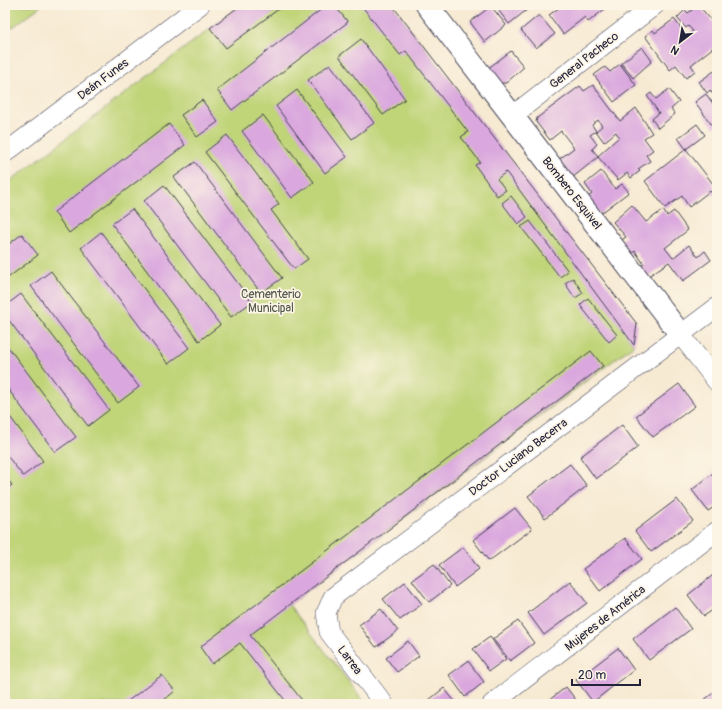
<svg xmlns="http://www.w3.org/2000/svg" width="722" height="709" font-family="Pangolin,sans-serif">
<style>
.green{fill:#c0d478;stroke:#717b5a}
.building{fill:#daa8de;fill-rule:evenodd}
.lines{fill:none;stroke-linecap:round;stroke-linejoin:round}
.minor-casing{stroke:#424052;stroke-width:20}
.tertiary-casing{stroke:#424052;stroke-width:24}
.minor{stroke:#fff;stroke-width:19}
.tertiary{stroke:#fff;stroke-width:22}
.labels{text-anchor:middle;stroke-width:3.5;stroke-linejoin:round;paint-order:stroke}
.street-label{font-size:12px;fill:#22223b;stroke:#fcf5e5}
.park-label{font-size:12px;fill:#51574d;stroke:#fcf5e5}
</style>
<rect width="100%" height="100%" fill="#fcf5e5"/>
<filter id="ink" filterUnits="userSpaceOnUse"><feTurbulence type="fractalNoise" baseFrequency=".025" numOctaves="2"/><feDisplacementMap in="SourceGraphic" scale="8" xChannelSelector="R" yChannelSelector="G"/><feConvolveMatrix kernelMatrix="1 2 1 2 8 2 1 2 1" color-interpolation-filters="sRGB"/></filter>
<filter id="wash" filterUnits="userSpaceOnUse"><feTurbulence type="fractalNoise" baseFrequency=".012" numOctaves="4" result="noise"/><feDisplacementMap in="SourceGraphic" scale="16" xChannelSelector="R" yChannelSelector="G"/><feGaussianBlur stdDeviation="0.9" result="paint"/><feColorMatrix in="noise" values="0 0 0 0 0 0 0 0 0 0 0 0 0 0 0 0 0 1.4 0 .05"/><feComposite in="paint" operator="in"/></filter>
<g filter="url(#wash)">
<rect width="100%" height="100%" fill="#f7ead3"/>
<path class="green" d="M5,5h37l-37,28z
M241,5h151l123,161 119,179 -345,260 77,99h-361v-519z"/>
<g id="blocks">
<path class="building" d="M241,5h43l-58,43 -16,-20z
M327,5h7l14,17 -116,88 -15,-20z
M361,5h31l245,319 -3,21 -128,-173 -9,7 9,11 -9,6 -22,-31 5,-3 -19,-25 7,-5 -62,-81 -6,4z
M507,5h26l-24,19 -10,-13z
M563,5h47l-22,17 -3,-5 -22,17 -14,-19z
M698,5l16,18 3,-2v28l-2,-3 -24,19 4,6 -9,7 -10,-13 -6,5 -25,-34 8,-6 2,3 19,-14 13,17 6,-5 -5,-5 -2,2 -9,-10 8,-8 3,3z
M491,6l15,19 -21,17 -15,-20z
M539,15l16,19 -19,14 -15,-18z
M361,39l44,60 -22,16 -44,-59z
M642,47l10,14 -19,17 -12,-15z
M511,51l13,16 -18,16h-7l-12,-14z
M330,64l44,59 -22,16 -44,-59z
M620,64l16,21 -22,17 -20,-27 11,-8 5,5z
M714,71l3,4v25l-7,-10 -3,3 -8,-11z
M593,85l27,36 16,-13 16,25 -8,5 9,12 -7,5 4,6 -12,8 2,2 -9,7 -4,-5 -9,7 -20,-23 -26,21 -14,-18 16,-12 -13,-17 -11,9 -14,-18 1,-4 43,-32 4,5zM598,120l4,6 -6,5 8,11 12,-10 3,5 -21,19 -6,-7 5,-5 -7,-9 6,-4 -4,-6z
M669,89l10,13 -8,7 4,5 -17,14 -6,-9 7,-6 -12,-17 4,-3 5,6z
M297,90l50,67 -22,16 -49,-67z
M706,94l11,15v17l-3,2 -19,-26z
M202,100l16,22 -21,15 -16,-22z
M263,115l51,67 -22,16 -50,-67z
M169,124l16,21 -116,88 -15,-21z
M697,124l8,11 -19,14 -8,-11z
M227,135l52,69 -8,6 37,49 -14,10 -89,-117z
M686,149l31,40v6l-2,2 -5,-6 -21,16 -7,-11 -17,12 -20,-27z
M195,162l87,116 -21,15 -87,-116z
M601,171l14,18 7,-5 7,8 -29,22 -13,-16 5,-4 -7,-10z
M164,185l88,117 -21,15 -87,-116z
M511,196l16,21 -9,7 -16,-21z
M632,205l14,17 17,-12 4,6 7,-5 14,19 -23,18 8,10 16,-13 9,12 7,-6 6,9 -28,21 -14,-19 -22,15 -8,-10 5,-3 -9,-13 -5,4 -10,-14 6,-4 -13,-15z
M132,209l88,116 -21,16 -87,-117z
M530,221l38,50 -8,6 -39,-50z
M101,232l88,116 -21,16 -87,-116z
M22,234l16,21 -33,25v-33z
M51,271l88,116 -21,16 -87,-117z
M573,278l10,15 -8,5 -10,-15z
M21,294l88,116 -21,16 -83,-111v-9z
M588,298l29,37 -8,7 -29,-37z
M5,343l71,94 -21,15 -50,-67z
M591,351l12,15 -353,269 55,69h-17l-48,-61 -28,21 -12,-17z
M679,384l16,22 -42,31 -17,-21z
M5,410l38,51 -20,15 -18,-23z
M622,425l16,22 -42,32 -16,-22z
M570,464l17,22 -42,32 -17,-22z
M717,470v35l-9,6 -16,-21z
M5,476l7,9 -7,5z
M677,499l16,22 -42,31 -16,-21z
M515,508l17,21 -43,32 -16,-21z
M625,538l17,21 -42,32 -17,-22z
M463,547l16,22 -24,18 -16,-22z
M434,564l16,22 -21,16 -17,-22z
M717,572v35l-13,9 -16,-21z
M570,581l17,22 -43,32 -16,-22z
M405,582l17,22 -22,16 -17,-21z
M675,607l16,22 -42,31 -16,-21z
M381,609l17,22 -22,16 -17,-22z
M518,621l16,22 -24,18 -17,-22z
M490,637l16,22 -17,12 -16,-22z
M408,641l11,15 -22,16 -11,-14z
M618,648l16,22 -41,32 -17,-22z
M468,661l16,21 -19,15 -16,-22z
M162,675l13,16 -16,13h-35z
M566,687l13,17h-35z
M444,688l12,15 -32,1z
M717,690v14h-18z"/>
</g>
</g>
<g filter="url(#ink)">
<use href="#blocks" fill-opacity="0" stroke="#424052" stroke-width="1"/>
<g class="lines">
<g class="minor-casing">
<path id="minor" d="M512,116l143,-111
M5,153l195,-148
M681,335l36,47
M384,704l-55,-72 -3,-19 7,-16 384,-290
M492,704l225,-173"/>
</g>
<g class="tertiary-casing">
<path id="tertiary" d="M427,5l254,330"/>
</g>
<use href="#minor" class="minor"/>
<use href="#tertiary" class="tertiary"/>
</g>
</g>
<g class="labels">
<g class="street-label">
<text transform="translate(584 60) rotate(-38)" y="4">General Pacheco</text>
<text transform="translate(103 79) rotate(-37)" y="4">Deán Funes</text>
<text transform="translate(572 193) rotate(52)" y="4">Bombero Esquivel</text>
<text transform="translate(518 457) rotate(-37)" y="4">Doctor Luciano Becerra</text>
<text transform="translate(605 618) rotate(-38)" y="4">Mujeres de América</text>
<text transform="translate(350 660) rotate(53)" y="4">Larrea</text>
</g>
<g class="park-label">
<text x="271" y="298">Cementerio<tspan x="271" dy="14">Municipal</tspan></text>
</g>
</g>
<rect width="722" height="709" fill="none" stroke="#fcf5e5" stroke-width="20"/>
<g transform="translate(680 42) rotate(211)" stroke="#fcf5e5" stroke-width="3" paint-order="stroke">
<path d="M0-3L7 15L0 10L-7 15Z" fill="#22223b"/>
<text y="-6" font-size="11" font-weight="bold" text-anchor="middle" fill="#22223b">N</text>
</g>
<path d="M572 679v6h68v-6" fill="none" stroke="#22223b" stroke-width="2"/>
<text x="578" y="679" font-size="12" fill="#22223b" stroke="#fcf5e5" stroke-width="3" paint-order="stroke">20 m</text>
</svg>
